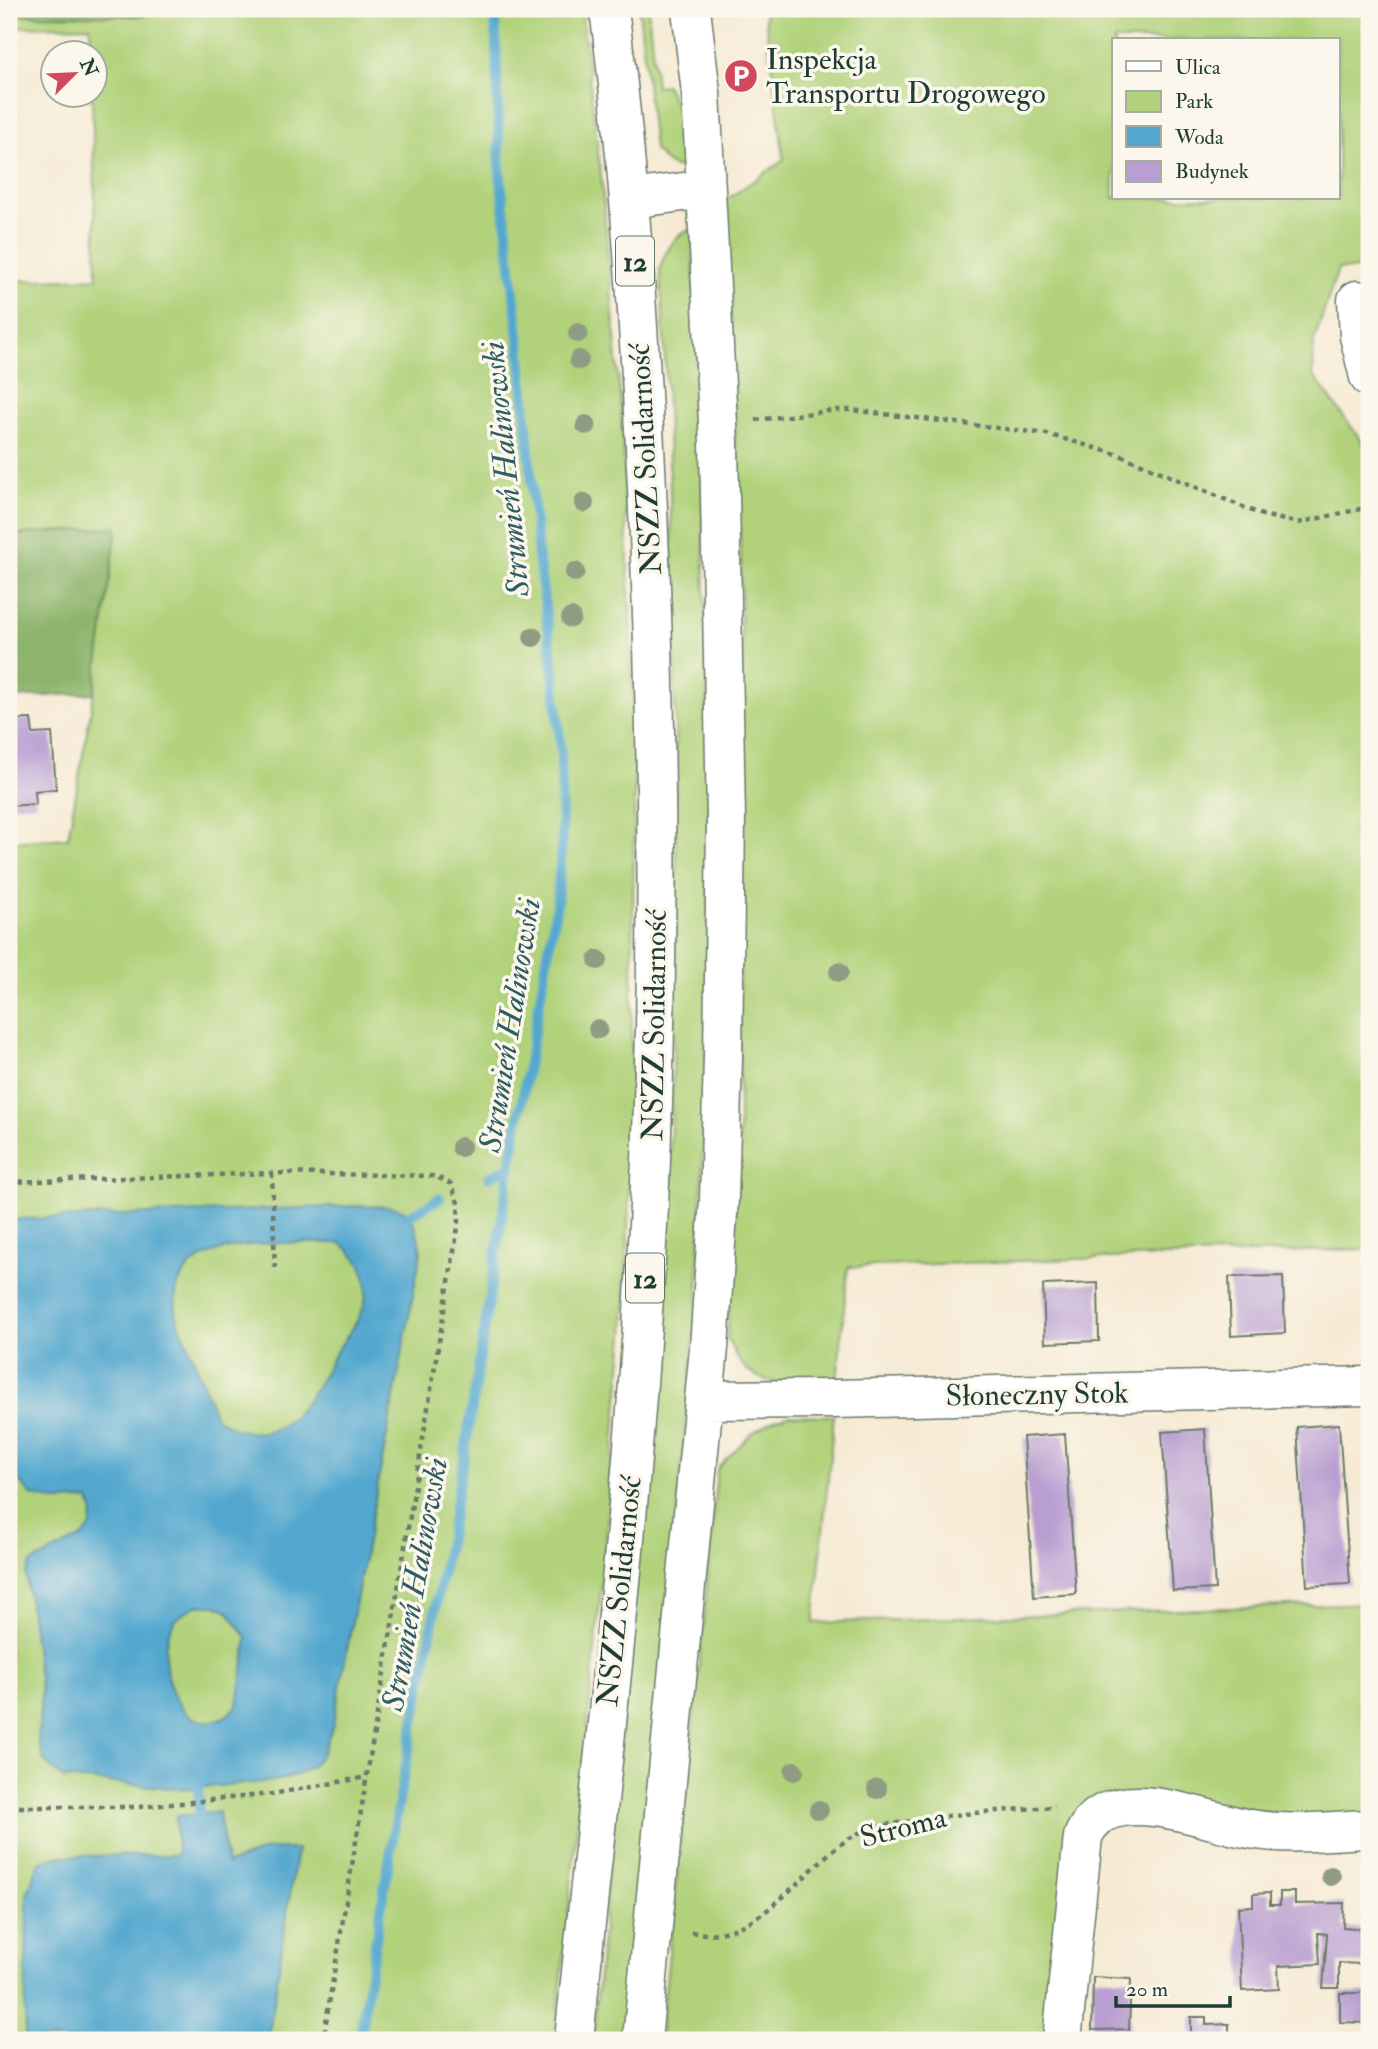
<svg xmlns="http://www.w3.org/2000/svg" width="1378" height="2049" font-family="'IM FELL Double Pica',serif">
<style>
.green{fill:#b1d27a;stroke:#688857;stroke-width:2;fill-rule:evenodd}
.forest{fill:#8cb46a;stroke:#56784f;stroke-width:2}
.water{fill:#53a7cf;stroke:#397282;stroke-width:2;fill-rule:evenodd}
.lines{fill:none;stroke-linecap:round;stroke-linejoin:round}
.stream{stroke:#53a7cf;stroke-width:10}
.building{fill:#b99fd1}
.minor-casing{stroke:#6a7a6c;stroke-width:41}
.major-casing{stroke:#6a7a6c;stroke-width:41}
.path{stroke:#6a7a6c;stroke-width:4.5;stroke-dasharray:5 5;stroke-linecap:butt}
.minor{stroke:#fff;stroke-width:38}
.major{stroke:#fff;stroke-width:38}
.tree{fill:#909b84}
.labels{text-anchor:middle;stroke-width:7;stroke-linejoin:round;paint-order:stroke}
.shield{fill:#fbf7ec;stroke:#61756b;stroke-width:2}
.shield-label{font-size:28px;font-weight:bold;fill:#1f3d34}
.poi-label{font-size:30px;fill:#1f3d34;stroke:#fbf7ec;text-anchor:start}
.street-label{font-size:30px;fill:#1f3d34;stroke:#fbf7ec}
.water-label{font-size:32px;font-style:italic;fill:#2f5d62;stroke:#fbf7ec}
</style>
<rect width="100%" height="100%" fill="#fbf7ec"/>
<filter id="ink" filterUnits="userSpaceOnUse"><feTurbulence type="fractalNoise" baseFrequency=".0143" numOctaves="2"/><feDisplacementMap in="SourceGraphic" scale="14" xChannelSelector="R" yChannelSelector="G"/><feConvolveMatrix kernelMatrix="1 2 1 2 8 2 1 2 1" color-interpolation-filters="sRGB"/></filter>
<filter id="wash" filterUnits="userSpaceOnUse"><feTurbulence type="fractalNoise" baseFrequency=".00686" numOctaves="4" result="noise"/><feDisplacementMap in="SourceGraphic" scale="28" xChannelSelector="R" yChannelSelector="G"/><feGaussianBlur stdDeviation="1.57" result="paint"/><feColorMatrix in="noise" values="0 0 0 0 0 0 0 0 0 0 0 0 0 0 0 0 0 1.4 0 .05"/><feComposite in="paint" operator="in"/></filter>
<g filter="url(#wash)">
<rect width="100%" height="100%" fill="#f6ead4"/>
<path class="green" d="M9,9h572l21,176 20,235 13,320 -5,432 -6,162 -25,277 -44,429h-546v-1198l59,-4 26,-145 23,-165 -108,7v-254l88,-3 -5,-183 2,-1v-42h-3l-1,-26 -81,1z
M639,9h9l8,77 10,-1 21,44 1,38c-18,4 -22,-6 -34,-17z
M764,9h605v260h-31l-24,72 -1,34 56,76v798l-521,18 -11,115c-31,0 -74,10 -96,-19 -6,-7 -9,-17 -14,-25l12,-193 2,-586 -18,-357 61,-42zM1114,40h224v158h-224z
M692,229l9,217 8,310 -1,238 -10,301 -72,745h-33l74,-821c10,-193 11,-386 7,-579 -3,-124 -6,-247 -14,-371 5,-17 14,-35 32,-40z
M789,1415l45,1 -20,207 555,-20v216l-270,-18 -51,239h-388l44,-423 13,-148 35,-36 22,-13z"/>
<path class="forest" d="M9,9h154l-19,7 -135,-1z
M117,527l-23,166 -85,5v-163z"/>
<path class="water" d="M354,1206c47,1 59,-6 67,46l-88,473 -10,27 -10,13 -14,9 -24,7 -94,8 -119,-11 -18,-17 -6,-21 3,-46 -15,-119 5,-12 53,-27 7,-11 2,-14 -4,-11 -33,1 -25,-6 -13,-15 -9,-54v-203l10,-4zM340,1243c13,9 24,22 26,39 2,9 -1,23 -5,31 -6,13 -15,25 -23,36 -16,26 -31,61 -57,77 -22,13 -47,5 -65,-9 -9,-24 -18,-47 -27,-70 -4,-11 -12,-24 -13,-36 -10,-81 112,-67 164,-68zM199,1605h16l12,5 20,28 -9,68c-5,4 -11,11 -18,13 -47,17 -67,-65 -47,-95 6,-10 16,-14 26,-19z
M219,1812l8,52 41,-15h29l-29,191h-243l2,-146 12,-31 17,-7 121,-1 -1,-39z"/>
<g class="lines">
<path class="stream" d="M489,1177l21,-10
M400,1221l40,-23
M200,1828l-2,-41 5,-11
M359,2040l39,-233 65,-343 47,-297 47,-264 5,-62 -1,-89 -8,-88 -15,-108 -18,-211 -20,-173 -5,-163"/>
</g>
<g id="blocks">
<path class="building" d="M31,719l2,15 19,-1 4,56 -21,2 1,13 -27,2v-86z
M1283,1276l2,57 -54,3 -2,-59z
M1098,1283l1,58 -54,2 -2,-58z
M1339,1424l11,160 -43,2 -10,-159z
M1205,1429l10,160 -42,2 -11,-159z
M1065,1434l11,160 -42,3 -11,-160z
M1280,1892h15v12l49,-1 -1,24 23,2 -3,35 -24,-1v25h-16l4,-54 -9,-1 2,31 -42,2 1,23 -37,2 -4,-84 15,-1v-12l17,-1v12h10z
M1093,1977l38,2 -2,50 -37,1z
M1340,1993h29v30l-29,-1z
M1191,2017h15v8l23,-1v16h-38z"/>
</g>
</g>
<g filter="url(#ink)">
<use href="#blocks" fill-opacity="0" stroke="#6a7a6c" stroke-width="2"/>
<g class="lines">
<g class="minor-casing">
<path id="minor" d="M630,199l76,-10
M1357,300l2,36 10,41
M704,1400l131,-1 534,-13
M642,2040l67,-692 10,-149 4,-142 3,-239 -7,-375 -18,-350 -10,-84
M1062,2040l21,-203c20,-53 101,-24 141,-14 17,5 36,8 53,9 30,2 62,-2 92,-3"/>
</g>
<g class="major-casing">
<path id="major" d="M574,2040c24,-237 52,-475 68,-713 20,-293 18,-587 3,-880 -8,-147 -17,-292 -36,-438"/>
</g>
<path class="path" d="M756,420l81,-10h14l196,24 73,21 142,60 36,8 71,-16
M272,1173l3,100
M9,1182l263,-9 163,3 16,8 7,19 1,18 -136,819
M9,1807h131l132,-13 95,-17
M691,1932c69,15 112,-68 164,-97 17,-9 38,-11 57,-14 48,-8 95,-11 143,-14"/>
<use href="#minor" class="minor"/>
<use href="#major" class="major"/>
</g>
<g class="tree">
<circle cx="578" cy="333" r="10"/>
<circle cx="579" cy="360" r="10"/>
<circle cx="586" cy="425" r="10"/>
<circle cx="584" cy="503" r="10"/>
<circle cx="575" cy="572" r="10"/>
<circle cx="571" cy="618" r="10"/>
<circle cx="533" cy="637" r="10"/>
<circle cx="598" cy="960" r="10"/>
<circle cx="839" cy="972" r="10"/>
<circle cx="598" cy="1029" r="10"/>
<circle cx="461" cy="1147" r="10"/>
<circle cx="794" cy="1771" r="10"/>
<circle cx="877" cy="1789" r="10"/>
<circle cx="819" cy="1810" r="10"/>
<circle cx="1331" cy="1876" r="10"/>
</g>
</g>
<defs>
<g id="parking-disc" transform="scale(1.75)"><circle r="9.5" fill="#d1495b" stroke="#fbf7ec"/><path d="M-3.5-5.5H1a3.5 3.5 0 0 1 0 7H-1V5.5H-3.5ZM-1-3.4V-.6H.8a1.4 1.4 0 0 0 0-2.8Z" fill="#fff"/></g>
</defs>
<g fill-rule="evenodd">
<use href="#parking-disc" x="741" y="76"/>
</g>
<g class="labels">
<g class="shield">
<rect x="616" y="236.5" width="38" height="49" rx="5"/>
<rect x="626" y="1253.5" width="38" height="49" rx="5"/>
</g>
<g class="shield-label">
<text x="635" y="271">12</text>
<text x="645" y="1288">12</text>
</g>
<g class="poi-label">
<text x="766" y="69">Inspekcja<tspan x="766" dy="34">Transportu Drogowego</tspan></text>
</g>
<g class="street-label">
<text transform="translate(645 459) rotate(-93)" y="10">NSZZ Solidarność</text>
<text transform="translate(654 1025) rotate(-89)" y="10">NSZZ Solidarność</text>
<text transform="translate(1037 1394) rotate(-1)" y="10">Słoneczny Stok</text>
<text transform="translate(619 1591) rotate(-84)" y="10">NSZZ Solidarność</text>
<text transform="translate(903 1827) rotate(-14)" y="10">Stroma</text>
</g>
<g class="water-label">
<text transform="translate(505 469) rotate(-96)" y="11">Strumień Halinowski</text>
<text transform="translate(509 1025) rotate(-81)" y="11">Strumień Halinowski</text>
<text transform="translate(414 1584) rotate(-80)" y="11">Strumień Halinowski</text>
</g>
</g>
<rect width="1378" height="2049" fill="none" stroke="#fbf7ec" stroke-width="35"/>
<rect x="1112" y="38" width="228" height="161" fill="#fbf7ec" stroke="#a3ada2" stroke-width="2"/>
<rect x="1126" y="61" width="35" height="10" fill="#ffffff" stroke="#a3ada2" stroke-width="2"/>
<text x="1175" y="74" font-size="21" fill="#1f3d34">Ulica</text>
<rect x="1126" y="91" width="35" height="21" fill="#b1d27a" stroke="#a3ada2" stroke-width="2"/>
<text x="1175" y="108" font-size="21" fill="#1f3d34">Park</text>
<rect x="1126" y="126" width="35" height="21" fill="#53a7cf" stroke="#a3ada2" stroke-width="2"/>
<text x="1175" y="144" font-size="21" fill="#1f3d34">Woda</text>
<rect x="1126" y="161" width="35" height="21" fill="#b99fd1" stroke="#a3ada2" stroke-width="2"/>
<text x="1175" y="178" font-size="21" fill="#1f3d34">Budynek</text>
<g transform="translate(74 74) rotate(66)"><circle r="33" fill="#fbf7ec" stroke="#a3ada2" stroke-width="2"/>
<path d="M0-5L12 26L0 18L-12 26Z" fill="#d1495b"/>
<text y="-10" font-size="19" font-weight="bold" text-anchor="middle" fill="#1f3d34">N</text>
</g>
<path d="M1116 1996v10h114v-10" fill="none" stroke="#1f3d34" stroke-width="3.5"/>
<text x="1126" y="1996" font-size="21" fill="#1f3d34" stroke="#fbf7ec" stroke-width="5" paint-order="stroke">20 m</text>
</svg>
